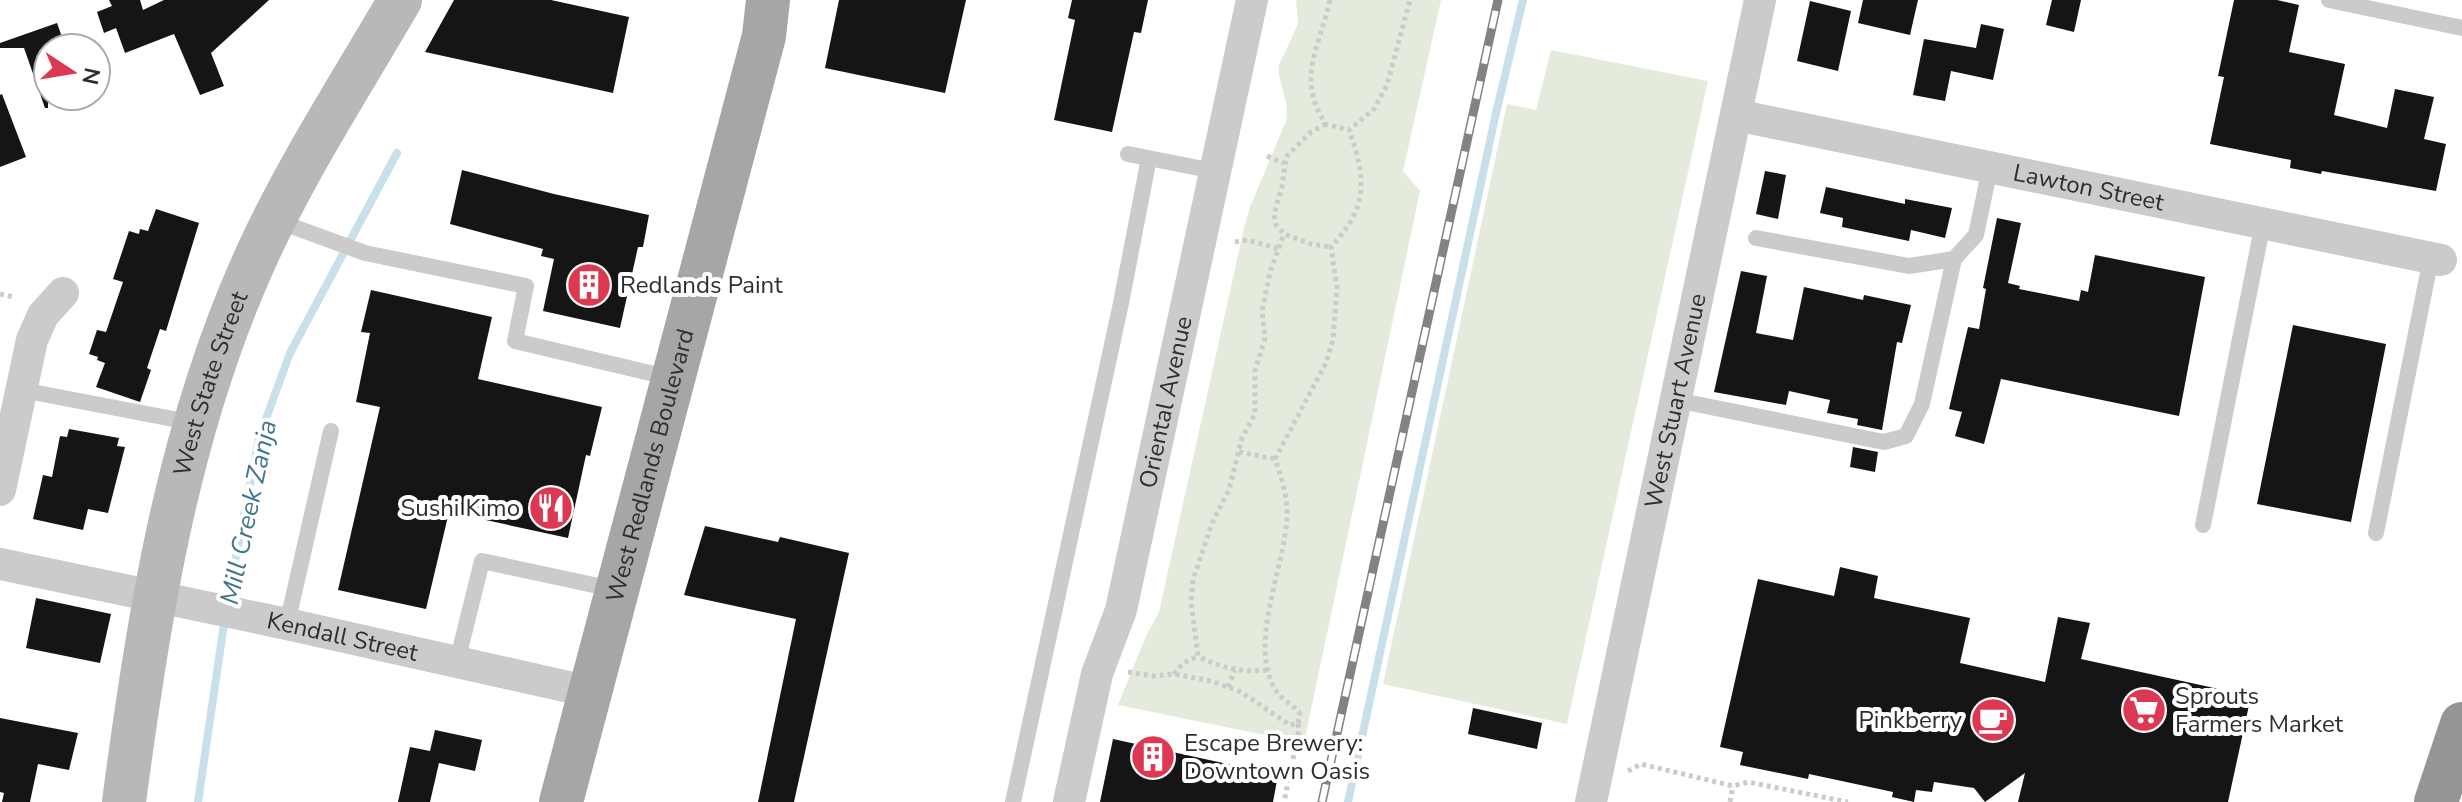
<svg xmlns="http://www.w3.org/2000/svg" width="2462" height="802" font-family="'Nunito Sans',sans-serif">
<style>
.green{fill:#e5ebdc}
.lines{fill:none;stroke-linecap:round;stroke-linejoin:round}
.stream{stroke:#c9e0ea;stroke-width:8}
.building{fill:#151515}
.path{stroke:#cbcbcb;stroke-width:5;stroke-dasharray:4 4;stroke-linecap:butt}
.lane{stroke:#cbcbcb;stroke-width:16}
.street{stroke:#cbcbcb;stroke-width:32}
.secondary{stroke:#b8b8b8;stroke-width:44}
.primary{stroke:#a6a6a6;stroke-width:44}
.highway{stroke:#959595;stroke-width:44}
.rail-casing{stroke:#838383;stroke-width:9}
.rail{stroke:#fff;stroke-width:6;stroke-dasharray:18;stroke-linecap:butt}
.labels{text-anchor:middle;stroke-width:8;stroke-linejoin:round;paint-order:stroke}
.street-label{font-size:24px;fill:#2e2e2e;stroke:#fff}
.poi-label{font-size:24px;fill:#2e2e2e;stroke:#fff;text-anchor:start}
.water-label{font-size:26px;font-style:italic;fill:#40758d;stroke:#fff}
</style>
<rect width="100%" height="100%" fill="#fff"/>
<path class="green" d="M1296,0h145l-38,171 17,20 -116,552 -186,-38 28,-69 13,-24 85,-384 6,-21 36,-86 1,-13 -8,-33v-10l19,-41z
M1551,50l157,31 -141,643 -184,-40 124,-580 29,6z"/>
<g class="lines">
<path class="stream" d="M227,603l32,-165 31,-85 107,-200
M198,802l27,-185
M1348,802l148,-689 27,-113"/>
</g>
<path class="building" d="M109,0h31l3,10 21,-10h105l-58,53 13,33 -24,9 -26,-61 -49,19 -9,-25 -12,5 -7,-21 15,-6z
M454,0h97l78,17 -16,76 -188,-41z
M839,0h127l-21,93 -120,-25z
M1072,0h76l-7,33 -7,-1 -22,100 -58,-12 21,-100 -7,-2z
M1863,0h55l-8,35 -52,-12z
M2052,0h29l-7,32 -28,-7z
M2234,0h43l22,5 -10,47 56,12 -11,51 53,13 8,-39 39,8 -10,42 22,5 -10,47 -114,-20 -1,3 -31,-6 1,-8 -81,-16 14,-67 -6,-1z
M1810,1l41,10 -13,60 -41,-10z
M57,23l9,25h-18v60h-3l-21,-60h-24v-5z
M1981,24l23,5 -11,51 -42,-9 -6,30 -32,-6 11,-56 52,9z
M2,94l24,63 -26,10v-72z
M462,170l92,24 95,21 -6,32h-5l-18,81 -77,-17 11,-52 -13,-3 2,-7 -93,-25z
M1765,171l21,4 -8,44 -22,-5z
M1826,187l79,17v-5l47,9 -7,30 -34,-8 -2,11 -67,-14 1,-9 -23,-5z
M156,209l43,14 -33,108 -6,-2 -13,39 4,2 -11,32 -44,-15 9,-24 -8,-3 1,-3 -9,-3 8,-24 9,2 17,-50 -10,-3 16,-48 10,3 1,-5 8,2z
M1997,218l24,5 -13,60 12,3 -1,3 60,12 2,-11 7,2 7,-37 110,22 -26,139 -178,-37 -17,65 -29,-8 7,-24 -13,-3 19,-82 11,2 7,-40 -3,-1z
M1741,271l26,5 -11,57 37,7 11,-53 59,13 1,-5 47,10 -9,38 -5,-1 -15,88 -25,-5 1,-6 -31,-6 3,-13 -41,-9 -3,14 -72,-13z
M371,290l121,27 -14,62 124,28 -12,49 -4,-1 -18,83 -119,-26 -23,97 -88,-19 42,-183 -24,-5 14,-69 -9,-1z
M2293,325l93,19 -35,178 -94,-18z
M69,429l50,9 -2,8 8,1 -17,66 -20,-4 -5,21 -50,-11 10,-44 9,2 8,-41 7,1z
M1853,447l25,5 -3,20 -25,-5z
M705,526l73,16 2,-5 69,16 -55,249h-36l38,-183 -112,-24z
M1840,567l38,9 -4,22 96,20 -10,45 85,19 13,-65 32,6 -9,36 170,37 -23,106h-210l7,-29 -40,29 -11,-14 -40,-6 -2,10 -16,-2 -2,12 -22,-5 1,-5 -84,-18 -1,5 -68,-14 3,-13 -23,-5 38,-168 76,17z
M36,598l75,16 -11,49 -74,-15z
M1473,708l69,15 -5,26 -69,-15z
M0,718l78,15 -9,37 -31,-6 -8,38h-28l2,-9 -4,-1z
M435,730l47,10 -7,31 -36,-8 -9,39h-32l12,-55 20,4z
M1113,739l165,36 -5,27h-173z"/>
<g class="lines">
<path class="path" d="M1330,0c-10,46 -35,78 -4,124l23,6 25,-21 13,-24 23,-85
M1326,124l-15,8 -25,25 -4,30 -8,27 2,11 8,9 27,10 20,3
M1267,156l16,7
M1235,242l13,-2 31,9
M0,294l14,3
M1239,452l36,7
M1267,670c-25,3 -46,-2 -69,-14l-7,-54 2,-22 19,-57 17,-33 13,-52 13,-24v-43l10,-33 -3,-27 8,-39 14,-38
M1128,672l26,4 20,-2 37,7 30,11 49,33 8,-2 1,7 -15,72
M1174,674l9,-11 15,-7
M1228,687l7,-17
M1298,723l2,-9c-9,-13 -20,-12 -28,-31 -21,-45 12,-116 15,-164 1,-22 -5,-40 -12,-60l51,-96 7,-23 4,-52 -6,-41c37,-40 36,-67 18,-117
M1628,771l13,-7 92,22 15,-4 100,20
M1730,802l3,-16"/>
<path class="lane" d="M2329,0l133,28
M1128,154l86,17
M275,220l90,33 161,33 -11,55 156,37
M1756,238l153,28 45,-7 22,-24 14,-67
M22,390l172,33
M1676,400l208,42 22,-6 16,-32 32,-145
M2203,525l60,-302
M2376,533l55,-275
M287,624l44,-193
M457,662l25,-101 135,29
M1013,802l108,-499 28,-145"/>
<g class="street">
<path id="s1" d="M1736,115l705,145"/>
<path d="M0,490l32,-150 11,-25 20,-22"/>
<path id="s2" d="M0,564l287,60 304,68"/>
<path id="s3" d="M1069,802l28,-128 24,-64 131,-610"/>
<path id="s4" d="M1591,802l169,-802"/>
</g>
<path class="secondary" id="s5" d="M124,802c24,-183 53,-367 128,-536 41,-93 97,-178 148,-266"/>
<path class="primary" id="s6" d="M561,802l186,-702 17,-64 4,-36"/>
<path class="highway" d="M2436,802l26,-78"/>
<g class="rail-casing">
<path id="rail" d="M1322,802l176,-802"/>
</g>
<use href="#rail" class="rail"/>
</g>
<defs>
<g id="building-disc" transform="scale(2.3)"><circle r="9.5" fill="#dd3851" stroke="#fff"/><path d="M-4-6H4V6H1V3H-1V6H-4ZM-2.5-4.3h1.7v1.8h-1.7ZM.8-4.3h1.7v1.8H.8ZM-2.5-1h1.7V.8h-1.7ZM.8-1h1.7V.8H.8Z" fill="#fff"/></g>
<g id="restaurant-disc" transform="scale(2.3)"><circle r="9.5" fill="#dd3851" stroke="#fff"/><path d="M-5-6h1v4h1v-4h1v4h1v-4h1v5L-1.5 .5V6h-2V.5L-5-1ZM5-6V6H3V1.5H1.5Q1.5-4 5-6Z" fill="#fff"/></g>
<g id="supermarket-disc" transform="scale(2.3)"><circle r="9.5" fill="#dd3851" stroke="#fff"/><path d="M-6-5.5h2.5l.6 2H6L4.5 2H-2.5L-4.4-4H-6ZM-1.5 3.2a1.3 1.3 0 1 0 .1 0ZM3 3.2a1.3 1.3 0 1 0 .1 0Z" fill="#fff"/></g>
<g id="cafe-disc" transform="scale(2.3)"><circle r="9.5" fill="#dd3851" stroke="#fff"/><path d="M-5.5-4.5H6V0H3Q3 3.5 0 3.5H-2.5Q-5.5 3.5-5.5 0ZM3-3.2v2h1.7v-2ZM-6 4.5H4V6H-6Z" fill="#fff"/></g>
</defs>
<g fill-rule="evenodd">
<use href="#building-disc" x="589" y="285"/>
<use href="#restaurant-disc" x="551" y="508"/>
<use href="#supermarket-disc" x="2144" y="710"/>
<use href="#cafe-disc" x="1993" y="720"/>
<use href="#building-disc" x="1153" y="757"/>
</g>
<g class="labels">
<g class="street-label">
<text dy="8" stroke="none"><textPath href="#s1" startOffset="360">Lawton Street</textPath></text>
<text dy="8" stroke="none"><textPath href="#s5" startOffset="428">West State Street</textPath></text>
<text dy="8" stroke="none"><textPath href="#s4" startOffset="410">West Stuart Avenue</textPath></text>
<text dy="8" stroke="none"><textPath href="#s3" startOffset="412">Oriental Avenue</textPath></text>
<text dy="8" stroke="none"><textPath href="#s6" startOffset="348">West Redlands Boulevard</textPath></text>
<text dy="8" stroke="none"><textPath href="#s2" startOffset="350">Kendall Street</textPath></text>
</g>
<g class="poi-label">
<text x="620" y="293">Redlands Paint</text>
<text x="520" y="516" text-anchor="end">Sushi Kimo</text>
<text x="2175" y="704">Sprouts<tspan x="2175" dy="28">Farmers Market</tspan></text>
<text x="1962" y="728" text-anchor="end">Pinkberry</text>
<text x="1184" y="751">Escape Brewery:<tspan x="1184" dy="28">Downtown Oasis</tspan></text>
</g>
<g class="water-label">
<text transform="translate(248 512) rotate(-78)" y="9">Mill Creek Zanja</text>
</g>
</g>
<g transform="translate(72 72) rotate(102)"><circle r="38" fill="#ffffff" stroke="#ababab" stroke-width="2"/>
<path d="M0-6L14 30L0 20L-14 30Z" fill="#dd3851"/>
<text y="-12" font-size="22" font-weight="bold" text-anchor="middle" fill="#2e2e2e">N</text>
</g>
</svg>
